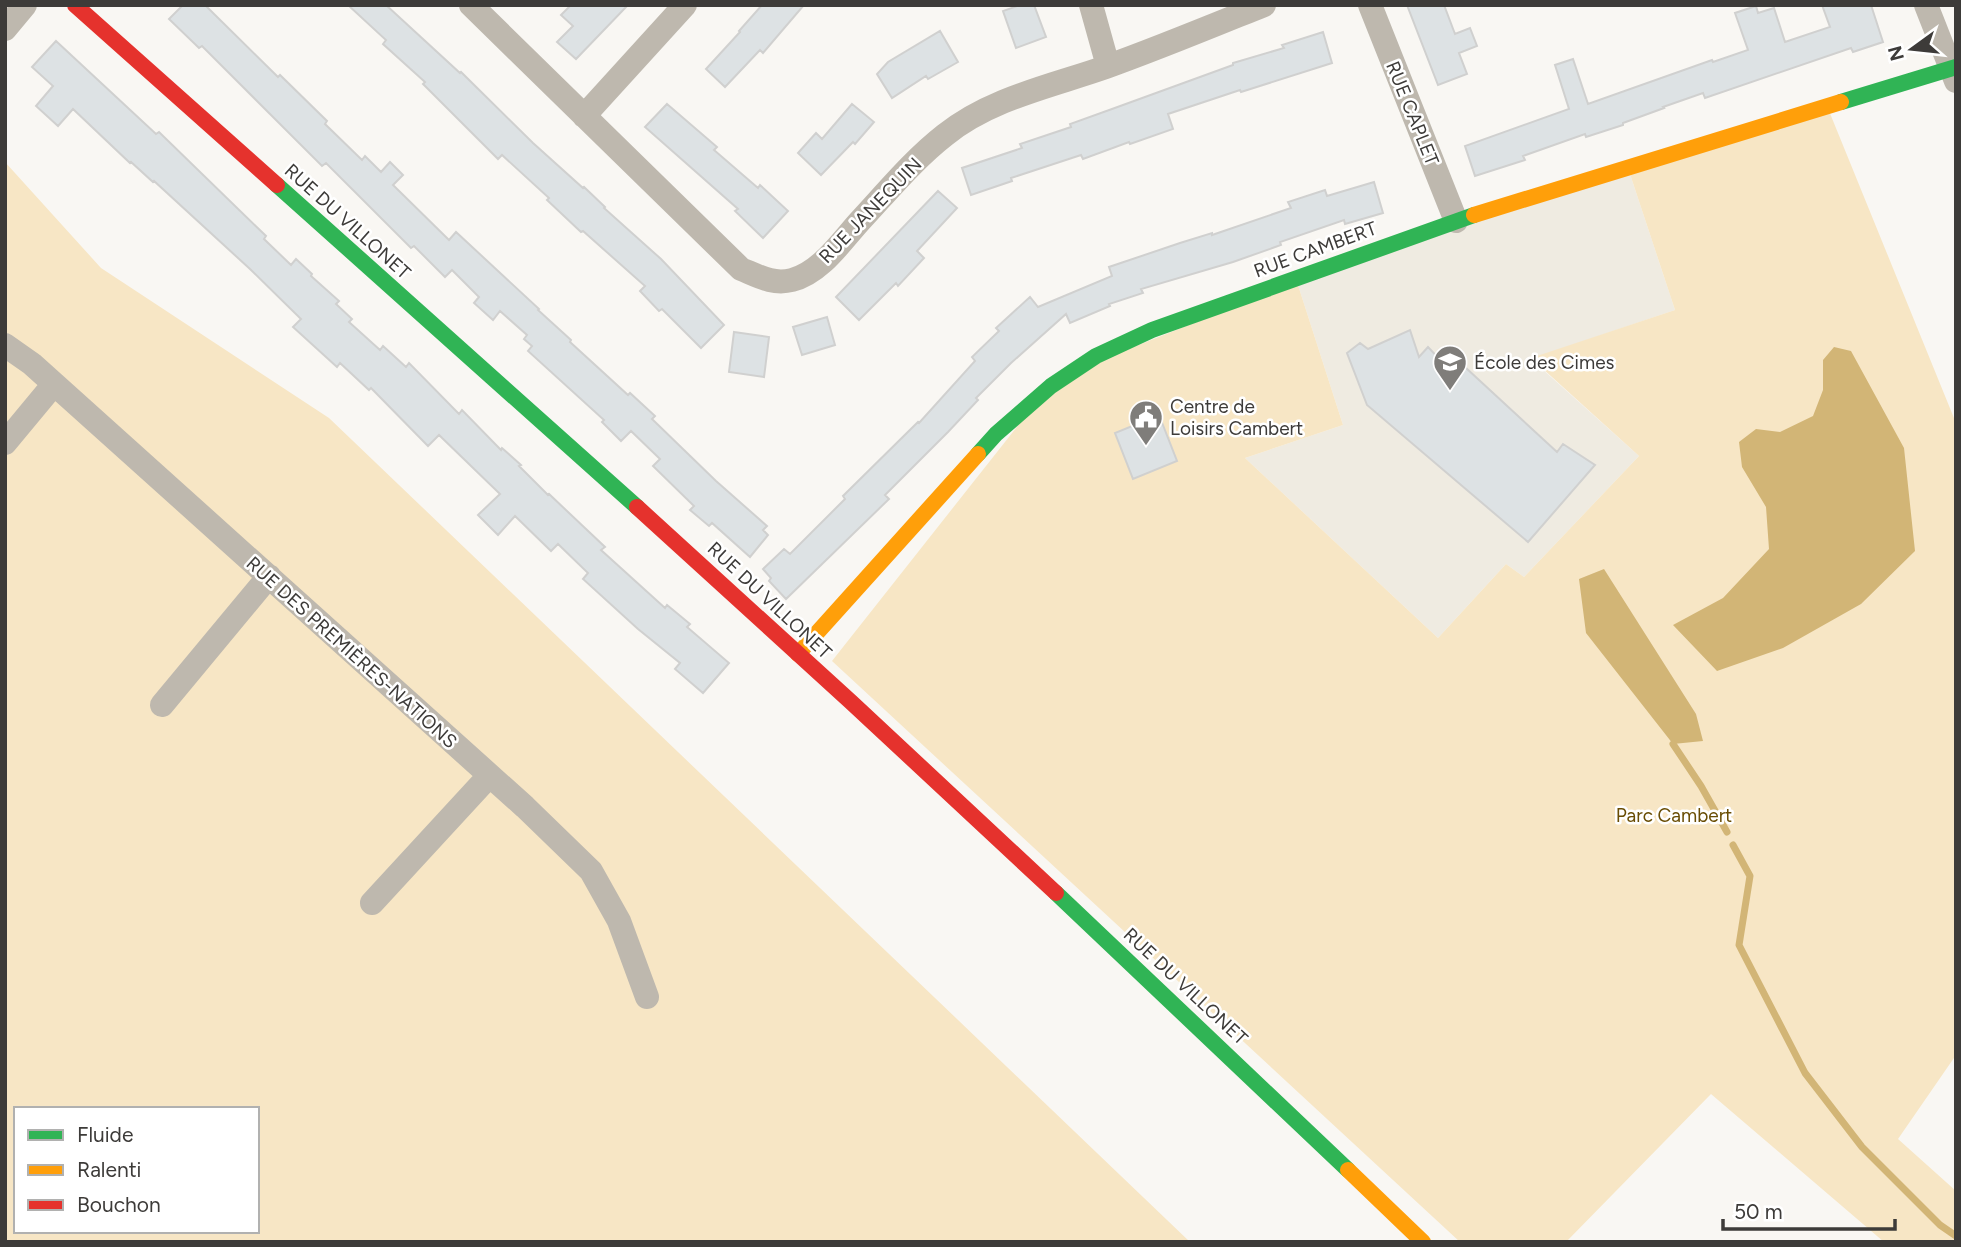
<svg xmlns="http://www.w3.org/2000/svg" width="1961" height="1247" font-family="Figtree,sans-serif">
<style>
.built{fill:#efebe1}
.green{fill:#f7e6c5;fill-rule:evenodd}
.water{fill:#d2b576}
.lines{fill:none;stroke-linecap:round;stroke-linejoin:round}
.stream{stroke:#d2b576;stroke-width:7}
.building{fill:#dde2e4;stroke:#d0d0cf;stroke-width:2}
.street{stroke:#beb8ae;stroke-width:24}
.fast{stroke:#30b455;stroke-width:16}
.slow{stroke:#ff9f0a;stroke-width:16}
.jam{stroke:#e5322d;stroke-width:16}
.labels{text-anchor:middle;stroke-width:5;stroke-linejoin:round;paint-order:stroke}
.street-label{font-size:19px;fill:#3d3b39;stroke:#fff}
.poi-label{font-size:19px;fill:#3d3b39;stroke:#fff;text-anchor:start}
.park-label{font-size:19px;fill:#694d04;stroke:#fff}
</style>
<rect width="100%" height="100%" fill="#f9f7f3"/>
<path class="built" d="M1629,171l46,139 -144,49 108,97 -115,121 -18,-13 -68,74 -193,-180 98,-33 -46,-143z"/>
<path class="green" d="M1827,106l129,317v632l-58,84 58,52v51h-72l-173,-148 -145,148h-106l-628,-581 195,-247 61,-49 209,-83 46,143 -98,33 193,180 68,-74 18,13 115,-121 -108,-98 144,-48 -46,-139z
M5,162l96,106 228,150 861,824h-1185zM16,1109h241v122h-241z"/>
<path class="water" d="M1834,347l17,4 53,97 11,103 -54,53 -78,44 -66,23 -44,-46 50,-27 46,-49 -3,-42 -24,-40 -3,-25 17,-13 24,3 33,-16 10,-26v-30z
M1604,569l92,145 7,27 -30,3 -87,-111 -7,-54z"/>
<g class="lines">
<path class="stream" d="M1673,744l28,42 26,46
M1733,845l17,31 -11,69 66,128 57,74 78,78 16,11"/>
</g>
<path class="building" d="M183,5h22l73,72 2,-2 47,46 -2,3 37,36 3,-4 16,16 9,-10 13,13 -10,10 56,55 7,-8 83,77 -1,1 33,30 -1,2 58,53 2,-2 25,23 -3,3 64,62 51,45 -4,4 5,5 -18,22 -38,-34 -3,3 -19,-16 4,-4 -41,-40 7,-7 -29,-28 -10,10 -19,-19 2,-2 -76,-69 4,-5 -8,-7 3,-4 -27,-24 -7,9 -19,-17 5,-6 -27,-27 -7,7 -31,-31 -3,2 -85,-85 -4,3 -120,-120 -3,2 -30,-29z
M348,5h38l74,68 1,-1 72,71 50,45 1,-1 21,20 -1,1 57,51 63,66 -23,23 -39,-39 -3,2 -19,-20 5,-5 -62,-55 -2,1 -34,-32 2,-2 -47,-43 -4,4 -75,-75 2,-2 -42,-38 3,-4z
M571,5h57l-52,54 -19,-17 16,-16 -12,-11z
M762,5h42l-41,48 -3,-3 -35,37 -19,-18 34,-37 -1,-1z
M1020,5h14l12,32 -30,11 -13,-37z
M1407,5h37l11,29 15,-6 7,18 -18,7 8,21 -29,11z
M1822,5h49l12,37 -30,10 -2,-4 -146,50 -2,-5 -40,14 1,1 -41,15v2l-37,12 -1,-3 -62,22 2,4 -50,16 -10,-30 104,-37 -14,-44 18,-6 15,45 124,-44 1,2 35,-12 -13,-37 21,-7 2,7 16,-5 11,34 45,-15z
M940,31l18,31 -30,17 -2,-3 -34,22 -15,-24 11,-12z
M1323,32l9,31 -91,29 -1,-2 -72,24 5,15 -43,15 -1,-2 -46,17 -2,-4 -70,23 1,3 -41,14 -9,-27 60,-20 -2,-4 51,-17 -1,-3 42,-15 121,-44v-2l51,-15 -2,-3z
M56,41l100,93 3,-2 107,104 -2,3 27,26 5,-6 16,15 -1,2 28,25 -3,3 16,15 -3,3 31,28 3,-4 23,21 3,-4 50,51 3,-4 39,40 1,-2 19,17 -2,1 29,29 1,-1 56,53 -4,3 64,58 2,-3 23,19 -3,3 42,36 -26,30 -28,-24 5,-6 -42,-34 -55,-50 5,-6 -30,-29 -7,7 -36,-35 -17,19 -20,-20 22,-21 -61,-59 -11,11 -57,-58 -2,2 -29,-27 -3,4 -44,-40 8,-8 -51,-50 -96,-88 -1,1 -22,-20 -1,1 -57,-54 -15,17 -22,-20 17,-20 -21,-19z
M667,104l50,43 -3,3 44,38 2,-3 28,26 -25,27 -28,-27 3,-2 -93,-82z
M852,104l22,18 -19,22 -2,-2 -32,33 -23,-22 18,-20 6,6z
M1374,182l9,31 -38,11 -1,-4 -64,22 1,3 -48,17 -92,27 2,4 -34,11 1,2 -40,17 -4,-9 -55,49 -35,35 2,2 -30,32 -63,63 4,4 -103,100 -17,-18 2,-3 -8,-9 21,-20 6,5 55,-55 -2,-3 75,-74 1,1 56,-62 -3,-4 27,-26 -3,-3 34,-31 8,10 74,-31 -3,-9 71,-24 32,-10v2l79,-27 -3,-6 37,-12 2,6z
M938,191l19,17 -40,43 7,7 -26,28 -2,-3 -37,37 -23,-23z
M827,317l8,28 -33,10 -9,-28z
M1410,330l9,27 9,-10 17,18 8,-9 104,96 6,-8 32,21 -67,77 -161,-137 -20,-52 13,-10 8,6z
M734,332l35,5 -5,40 -35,-5z
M1159,415l18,46 -44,18 -18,-46z"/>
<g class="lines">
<path class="street" d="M471,5l270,264c17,7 32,16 51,11 28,-7 49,-38 67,-58 28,-30 54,-62 86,-87 46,-37 107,-49 161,-68 53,-19 106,-41 158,-62
M1091,5l17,61
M1370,5l86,216
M1926,5l30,76
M5,29l20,-24
M584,116l101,-111
M5,345l27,19 493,443 66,64 28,50 28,76
M5,443l49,-59
M162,705l107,-129
M372,903l117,-127"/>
<path class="fast" d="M1841,102l115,-35
M277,185l360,322
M978,454l18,-20 55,-48 45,-30 56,-26 322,-115
M1056,893l292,277"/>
<path class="slow" d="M1474,215l367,-113
M798,654l180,-200
M1348,1170l75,72"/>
<path class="jam" d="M75,5l202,180
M637,507l214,195 205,191"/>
</g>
<defs>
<g id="school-pin" transform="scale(1.75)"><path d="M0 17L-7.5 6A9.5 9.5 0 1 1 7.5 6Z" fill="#7f7d7a" stroke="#fff"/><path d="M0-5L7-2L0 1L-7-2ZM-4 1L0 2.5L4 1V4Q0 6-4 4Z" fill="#fff"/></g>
<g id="civic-pin" transform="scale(1.75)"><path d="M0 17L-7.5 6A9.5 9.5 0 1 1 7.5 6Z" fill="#7f7d7a" stroke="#fff"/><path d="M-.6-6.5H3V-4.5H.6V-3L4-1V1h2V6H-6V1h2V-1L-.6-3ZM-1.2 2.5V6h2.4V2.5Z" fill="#fff"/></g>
</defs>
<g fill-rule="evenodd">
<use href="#school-pin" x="1450" y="362"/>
<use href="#civic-pin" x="1146" y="417"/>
</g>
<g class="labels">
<g class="street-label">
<text transform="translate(1413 113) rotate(68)" y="7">RUE CAPLET</text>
<text transform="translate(870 210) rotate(-46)" y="7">RUE JANEQUIN</text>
<text transform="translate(348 221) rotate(42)" y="7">RUE DU VILLONET</text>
<text transform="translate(1315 249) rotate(-20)" y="7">RUE CAMBERT</text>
<text transform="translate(770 600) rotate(43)" y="7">RUE DU VILLONET</text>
<text transform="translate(352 652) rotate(42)" y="7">RUE DES PREMIÈRES-NATIONS</text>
<text transform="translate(1186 986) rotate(43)" y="7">RUE DU VILLONET</text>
</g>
<g class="poi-label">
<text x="1474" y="369">École des Cimes</text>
<text x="1170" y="413">Centre de<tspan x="1170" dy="22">Loisirs Cambert</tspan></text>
</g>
<g class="park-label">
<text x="1674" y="822">Parc Cambert</text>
</g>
</g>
<rect width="1961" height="1247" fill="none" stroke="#3d3b39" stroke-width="14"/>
<rect x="14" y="1107" width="245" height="126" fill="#ffffff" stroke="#b1b1b0" stroke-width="2"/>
<rect x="28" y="1130" width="35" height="10" fill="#30b455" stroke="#b1b1b0" stroke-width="2"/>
<text x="77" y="1142" font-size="21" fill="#3d3b39">Fluide</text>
<rect x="28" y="1165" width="35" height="10" fill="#ff9f0a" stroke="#b1b1b0" stroke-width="2"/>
<text x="77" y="1177" font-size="21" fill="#3d3b39">Ralenti</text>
<rect x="28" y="1200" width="35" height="10" fill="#e5322d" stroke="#b1b1b0" stroke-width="2"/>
<text x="77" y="1212" font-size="21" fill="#3d3b39">Bouchon</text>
<g transform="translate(1912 49) rotate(255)" stroke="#ffffff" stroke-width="5" paint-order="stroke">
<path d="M0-5L12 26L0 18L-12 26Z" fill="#3d3b39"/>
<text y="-10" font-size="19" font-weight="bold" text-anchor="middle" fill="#3d3b39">N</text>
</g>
<path d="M1723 1219v10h172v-10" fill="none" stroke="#3d3b39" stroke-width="3.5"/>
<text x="1734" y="1219" font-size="21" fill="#3d3b39" stroke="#ffffff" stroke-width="5" paint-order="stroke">50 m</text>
</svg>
